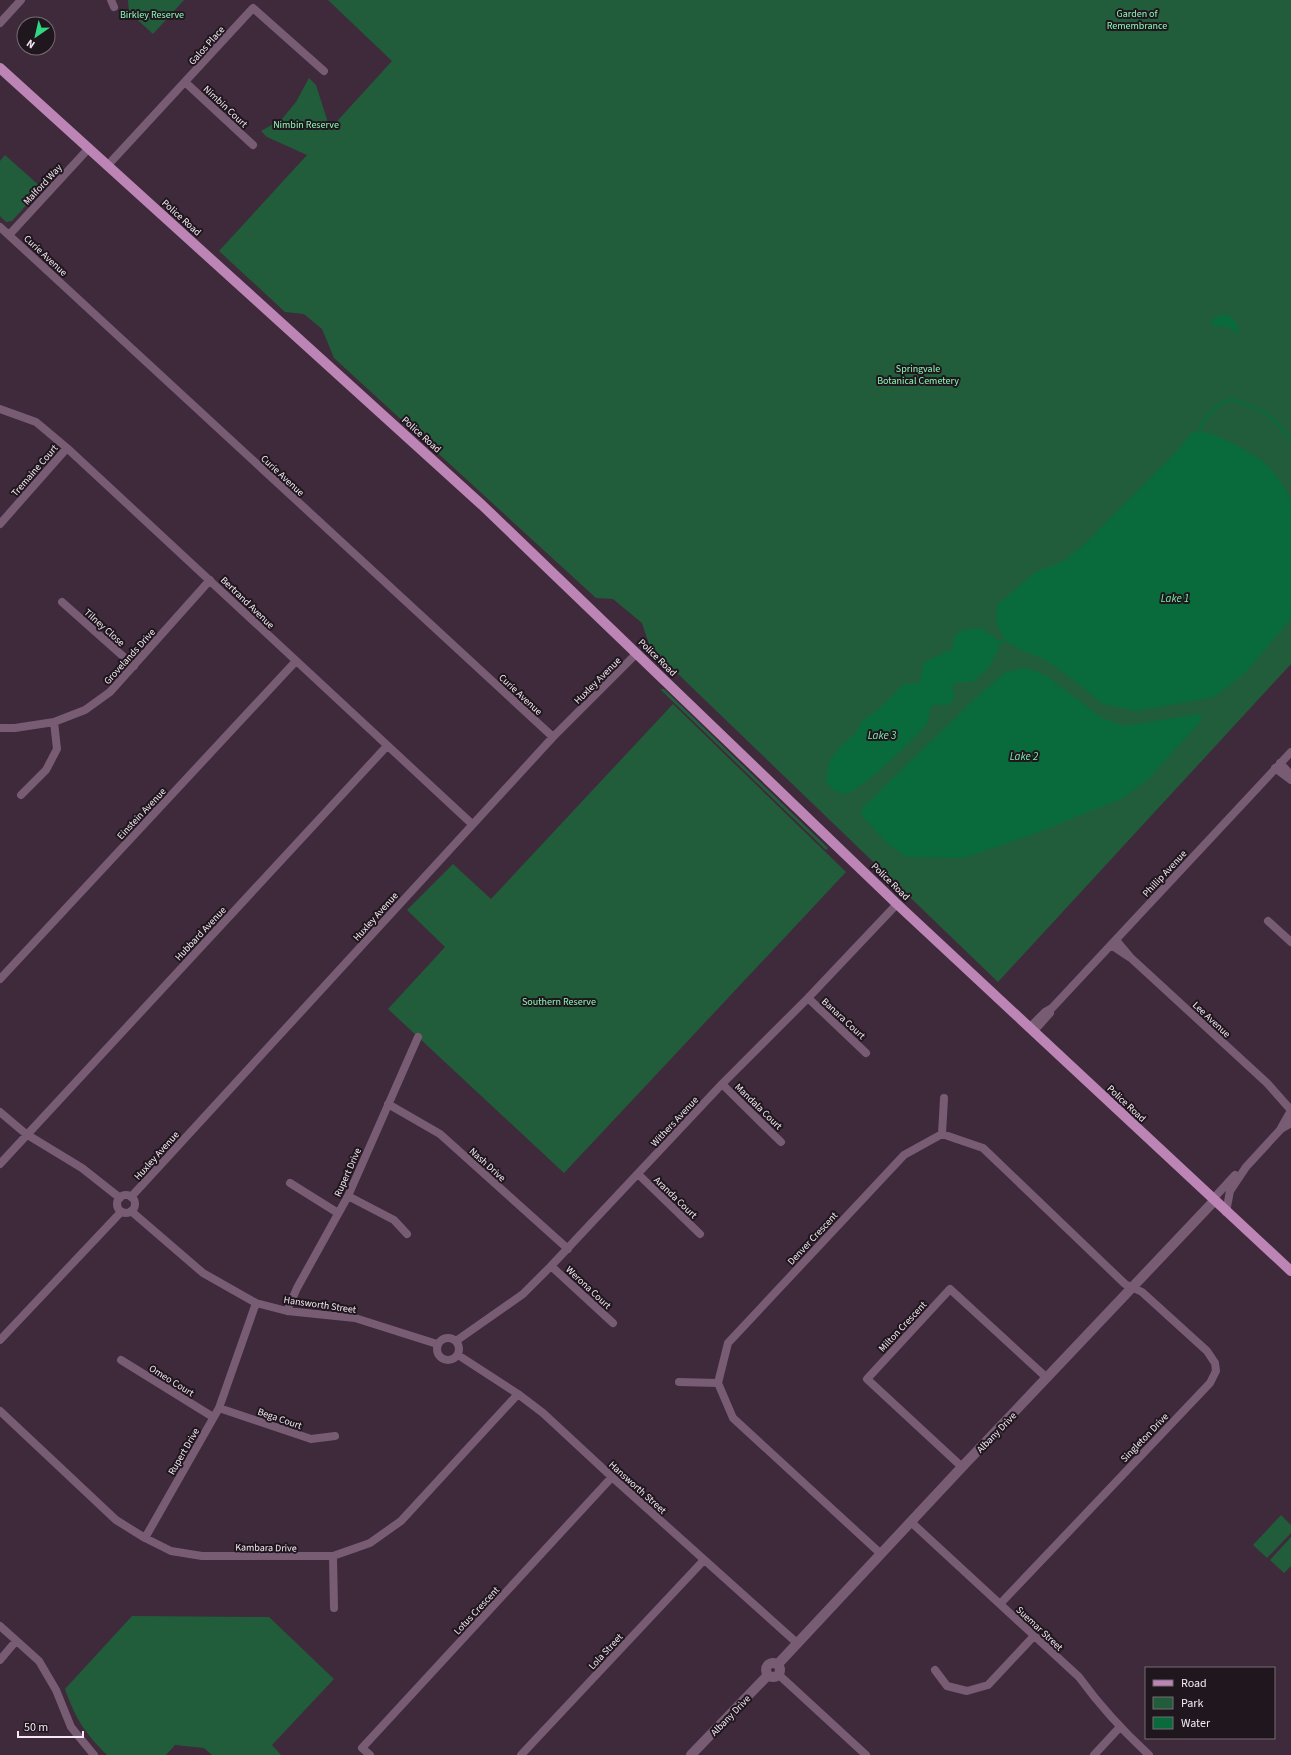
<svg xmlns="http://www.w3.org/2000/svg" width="1291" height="1755" font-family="'Source Sans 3',sans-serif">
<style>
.green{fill:#225d3b}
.water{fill:#096a3c}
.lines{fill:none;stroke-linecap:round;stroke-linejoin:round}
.stream{stroke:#096a3c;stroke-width:2.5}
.minor{stroke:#785c74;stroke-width:8}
.tertiary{stroke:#785c74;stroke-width:10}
.primary{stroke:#bd85b5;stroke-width:10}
.labels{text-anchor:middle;stroke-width:4;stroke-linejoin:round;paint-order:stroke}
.park-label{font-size:10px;fill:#8bfab5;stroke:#1f161e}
.street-label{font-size:10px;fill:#f5e9f3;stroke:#1f161e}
.water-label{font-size:11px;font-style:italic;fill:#7beba7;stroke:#1f161e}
</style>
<rect width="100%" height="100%" fill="#3e2a3b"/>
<path class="green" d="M128,0h56l-31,34 -24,-22z
M328,0h963v664l-293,318 -348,-335 -8,-24 -29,-24 -17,-1 -262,-240 -12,-29 -18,-15 -19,-2 -66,-61 88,-96 -40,-18 -6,-6 21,-12 14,-17 13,-24 7,7 14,44 62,-68z
M5,155l37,33 -30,33 -6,1 -6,-6v-55z
M660,689h4l164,159 -2,2z
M673,704l173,168 -282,301 -176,-164 57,-62 -38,-37 46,-46 38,35z
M1281,1515l10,10v8l-24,25 -14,-13z
M1291,1537v29l-7,7 -14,-13z
M132,1616l137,1 65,62 -62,66 9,10h-69l-8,-7 -29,-3 -9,10h-59c-22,-22 -31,-35 -42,-66z"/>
<path class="water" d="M1223,314c12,3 16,9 15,21l-11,-9 -10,1 -7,-3 3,-6z
M1192,432c5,0 11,-1 16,1 14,4 49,22 59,32 10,10 19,24 24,36v118l-47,55 -30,23 -77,14 -34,-7 -28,-23 -31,-22 -22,-8 -17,-11 -8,-16 -1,-18 38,-33 31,-13 22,-18 92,-93z
M980,628l16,10 4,8 -10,20 -17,16h-17l-3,4 1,12 -5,7h-16c-6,7 -2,14 -7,20 -11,13 -64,65 -79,68 -9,2 -16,-5 -21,-11l4,-22 11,-14 15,-13 7,-13 16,-11 25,-25 16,-1 4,-21 29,-13 1,-13 9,-6z
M1027,668l20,8 53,41 24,9 75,-12 3,6 -54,59 -25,19 -89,36 -70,24 -57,-1 -19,-13 -27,-29 2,-8 115,-111 28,-24z"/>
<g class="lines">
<path class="stream" d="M1199,432c5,-16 17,-27 33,-33 30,11 41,15 59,42
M998,642l7,-2"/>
<path class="minor" d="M111,0l3,7
M0,23l21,-23
M185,82l68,63
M108,165l145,-157 71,63
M0,227l553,510
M9,235l80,-87
M0,409l36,13 31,26 405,376
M0,524l67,-76
M62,602l72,64
M0,728h15l39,-6 31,-12 25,-18 100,-112
M1280,763l11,12
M1275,768l16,12
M21,795l25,-25 11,-21 -3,-27
M1268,921l23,21
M1116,940l15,18 136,125 23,26
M1111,945l18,12
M0,979l296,-318
M808,998l58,55
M1029,1028l16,-16 7,-4 239,-256
M1033,1032l17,-19
M722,1084l59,58
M388,1104l52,30 128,115
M0,1112l26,22 56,34 38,30
M1281,1128l8,-14
M942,1134l2,-36
M0,1164l387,-418
M638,1174l62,60
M290,1183l48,30
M117 1204a9 9 0 1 1 18 0a9 9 0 1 1-18 0Z
M348,1196l46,24 13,14
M131,1197l422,-460 84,-84
M1213,1199l22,-24
M131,1211l72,62 53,30 31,8 68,7 82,26
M1226,1212l4,-21 16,-24 35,-38 10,-6
M551,1266l62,57
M287,1311l10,-23 51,-92 70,-159
M437 1349a11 11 0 1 1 22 0a11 11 0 1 1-22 0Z
M0,1340l121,-128
M456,1341l67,-47 28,-28 171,-182 86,-86 89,-94
M458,1355l60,39 25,19 69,64 185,166
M121,1360l92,57
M679,1382l39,1
M219,1408l92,31 24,-3
M0,1411l116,109 29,18 26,13 31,5h131l37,-13 31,-22 117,-127
M962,1467l-95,-88 83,-90 97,89
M911,1522l168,155c21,29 44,54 70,78
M145,1538l74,-130 37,-105
M881,1554l-148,-136 -15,-35 10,-40 176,-188 38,-21 41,14 142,136 17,8 65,59 8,12 1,8 -6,12 -210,221
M333,1556l1,52
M0,1626l39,35 17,29 15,37 23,28
M0,1660l16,-19
M935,1670l12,16 20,5 21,-6 45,-48
M779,1675l87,80
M370,1755l-8,-7 250,-271
M521,1755l183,-195
M1094,1755l25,-27"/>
<path class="tertiary" d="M766 1670a7 7 0 1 1 14 0a7 7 0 1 1-14 0Z
M778,1664l184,-197 253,-267
M691,1755l77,-80"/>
<path class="primary" d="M0,68l482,437 415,399 394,367"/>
</g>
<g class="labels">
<g class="park-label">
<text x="1137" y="17">Garden of<tspan x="1137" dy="12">Remembrance</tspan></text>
<text x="152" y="18">Birkley Reserve</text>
<text x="306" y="128">Nimbin Reserve</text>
<text x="918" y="372">Springvale<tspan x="918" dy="12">Botanical Cemetery</tspan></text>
<text x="559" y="1005">Southern Reserve</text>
</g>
<g class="street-label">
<text transform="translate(206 45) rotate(-48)" y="4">Galos Place</text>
<text transform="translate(226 106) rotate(43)" y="4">Nimbin Court</text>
<text transform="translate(42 184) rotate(-47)" y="4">Malford Way</text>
<text transform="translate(182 217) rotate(42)" y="4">Police Road</text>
<text transform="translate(46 255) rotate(43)" y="4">Curie Avenue</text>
<text transform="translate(422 434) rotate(42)" y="4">Police Road</text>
<text transform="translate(34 470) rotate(-49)" y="4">Tremaine Court</text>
<text transform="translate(283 475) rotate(43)" y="4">Curie Avenue</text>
<text transform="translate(248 602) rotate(44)" y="4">Bertrand Avenue</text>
<text transform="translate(105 627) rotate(42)" y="4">Tilney Close</text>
<text transform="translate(129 656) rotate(-48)" y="4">Grovelands Drive</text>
<text transform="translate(658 657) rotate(44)" y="4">Police Road</text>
<text transform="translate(597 680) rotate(-45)" y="4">Huxley Avenue</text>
<text transform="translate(521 694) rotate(43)" y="4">Curie Avenue</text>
<text transform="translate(141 813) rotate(-47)" y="4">Einstein Avenue</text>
<text transform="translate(1164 873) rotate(-47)" y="4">Phillip Avenue</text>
<text transform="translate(891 881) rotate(44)" y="4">Police Road</text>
<text transform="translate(375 916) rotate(-48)" y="4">Huxley Avenue</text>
<text transform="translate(200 933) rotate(-47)" y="4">Hubbard Avenue</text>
<text transform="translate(844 1018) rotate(43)" y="4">Banara Court</text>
<text transform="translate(1212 1019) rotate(43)" y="4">Lee Avenue</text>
<text transform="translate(1127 1103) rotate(43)" y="4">Police Road</text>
<text transform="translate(759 1106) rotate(44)" y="4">Mandala Court</text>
<text transform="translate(674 1121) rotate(-47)" y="4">Withers Avenue</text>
<text transform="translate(156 1155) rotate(-48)" y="4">Huxley Avenue</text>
<text transform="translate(488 1164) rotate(42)" y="4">Nash Drive</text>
<text transform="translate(347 1172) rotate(-66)" y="4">Rupert Drive</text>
<text transform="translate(676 1197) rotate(44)" y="4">Aranda Court</text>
<text transform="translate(812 1238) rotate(-47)" y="4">Denver Crescent</text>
<text transform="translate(589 1287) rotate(43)" y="4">Werona Court</text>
<text transform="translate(320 1304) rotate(8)" y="4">Hansworth Street</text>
<text transform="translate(902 1326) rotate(-47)" y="4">Milton Crescent</text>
<text transform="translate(172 1380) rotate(32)" y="4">Omeo Court</text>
<text transform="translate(280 1418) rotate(19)" y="4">Bega Court</text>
<text transform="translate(996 1432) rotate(-46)" y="4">Albany Drive</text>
<text transform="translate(1144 1437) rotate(-46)" y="4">Singleton Drive</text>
<text transform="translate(183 1451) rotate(-60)" y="4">Rupert Drive</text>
<text transform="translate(638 1487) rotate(42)" y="4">Hansworth Street</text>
<text transform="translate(266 1547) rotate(1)" y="4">Kambara Drive</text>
<text transform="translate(476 1610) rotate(-47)" y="4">Lotus Crescent</text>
<text transform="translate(1040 1628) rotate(43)" y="4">Suemar Street</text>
<text transform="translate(605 1651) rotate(-47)" y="4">Lola Street</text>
<text transform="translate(730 1715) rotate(-46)" y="4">Albany Drive</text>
</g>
<g class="water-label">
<text x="1175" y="602">Lake 1</text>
<text x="882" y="739">Lake 3</text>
<text x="1024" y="760">Lake 2</text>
</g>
</g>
<rect x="1145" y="1667" width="130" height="72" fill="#1f161e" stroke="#756a73"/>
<rect x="1153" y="1680" width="20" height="6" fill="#bd85b5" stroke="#756a73"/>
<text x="1181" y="1687" font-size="12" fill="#f5e9f3">Road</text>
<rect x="1153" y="1697" width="20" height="12" fill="#225d3b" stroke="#756a73"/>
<text x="1181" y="1707" font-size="12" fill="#f5e9f3">Park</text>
<rect x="1153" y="1717" width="20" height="12" fill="#096a3c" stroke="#756a73"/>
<text x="1181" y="1727" font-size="12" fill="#f5e9f3">Water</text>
<g transform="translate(36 36) rotate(214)"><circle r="19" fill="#1f161e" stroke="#756a73"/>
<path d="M0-3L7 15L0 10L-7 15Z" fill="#30d883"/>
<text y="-6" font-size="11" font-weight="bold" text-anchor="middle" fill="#f5e9f3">N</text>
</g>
<path d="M18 1731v6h65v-6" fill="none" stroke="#f5e9f3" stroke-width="2"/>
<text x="24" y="1731" font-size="12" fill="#f5e9f3" stroke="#1f161e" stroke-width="3" paint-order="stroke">50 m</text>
</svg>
